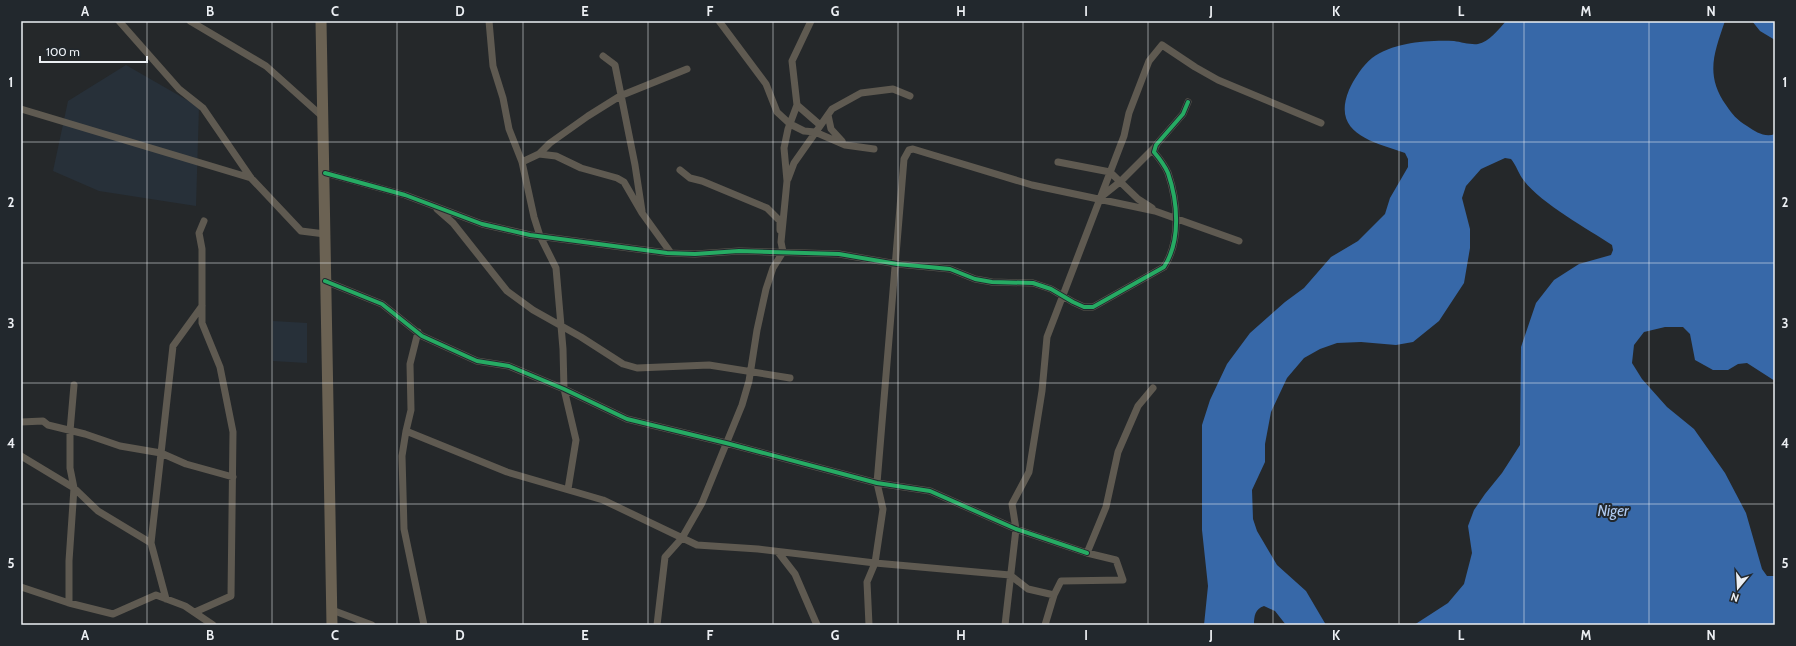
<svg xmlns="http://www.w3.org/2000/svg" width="1796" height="646" font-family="Cabin,sans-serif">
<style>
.built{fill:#273039}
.water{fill:#3768a8}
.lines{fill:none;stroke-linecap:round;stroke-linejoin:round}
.street{stroke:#5f5a51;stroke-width:7}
.primary{stroke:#6b6253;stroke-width:11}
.cycleway-casing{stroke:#22282d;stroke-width:6}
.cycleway{stroke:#26ab63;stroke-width:4}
.grid{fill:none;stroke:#eceff3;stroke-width:1;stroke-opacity:0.55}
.labels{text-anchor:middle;stroke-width:4;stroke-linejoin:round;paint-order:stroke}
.water-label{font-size:15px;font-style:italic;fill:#afcaf1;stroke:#22282d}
.neatline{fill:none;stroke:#eceff3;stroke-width:1.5}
.grid-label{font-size:13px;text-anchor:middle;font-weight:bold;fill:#eceff3}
</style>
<rect width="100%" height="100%" fill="#25282a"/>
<path class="built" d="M126,65l73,42 -3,99 -97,-15 -46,-20 15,-70z
M273,321l34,2v40l-34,-2z"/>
<path class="water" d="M1506,21h219c-11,32 -20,54 1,84 6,9 11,15 21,21 9,6 18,12 28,8v247l-28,-18 -9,1 -10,6h-15l-18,-10 -5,-26 -7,-7h-18l-21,5 -10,13 -2,18 10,16 25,28 27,22 31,44 21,40 16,56 5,7h8v49h-361l34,-22 16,-19 8,-31 -4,-27 6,-16 11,-16 17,-21 18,-28 1,-98 15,-44 18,-23 25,-16 32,-9 2,-5 -1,-5c-24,-16 -74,-43 -90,-67 -4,-6 -6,-13 -11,-19l-6,-1 -24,11 -15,17 -4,12 8,31v19l-6,35 -25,38 -26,21 -17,3 -35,-3 -24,1 -17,6 -16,9 -17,20 -16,34 -6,32v18l-13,28 1,29 4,12 20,34 29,26 20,34h-40l-11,-14 -11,-5c-9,3 -10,10 -10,19h-50l4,-39 -6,-56v-105l8,-25 17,-36 23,-31 35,-31 19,-14 27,-31 27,-16 27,-27 5,-16 18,-31v-8l-3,-6c-32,-11 -74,-19 -56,-63 5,-11 14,-25 23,-32 22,-16 56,-18 82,-17 7,1 17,4 24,3 11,-2 21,-15 28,-23z
M1752,21h23v19l-15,-9z"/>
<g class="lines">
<path class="street" d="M119,21l60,68 24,19 48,70 50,53 24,3
M190,21l76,45 58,52
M489,21l4,45 10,32 6,31 13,33 12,55 6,19 16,32 7,81 1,40 12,51 -8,49
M719,21l47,63 11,28 13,12 14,7 11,1 30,13 29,4
M603,56l12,9 20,100 7,46
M797,105l23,20
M21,109l230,69
M828,115l3,14 11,12
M539,154l17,2 25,12 36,10 7,4 18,31 29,40
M522,162l17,-8 11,-11 38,-27 32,-20 67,-27
M1058,162l52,10 28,27 14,9
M680,170l10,8 12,3 65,27 13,13v9
M325,173l80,22 77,29 48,11 137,18 28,1 44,-3 100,3 58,10 53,5 25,10 17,3 41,1 18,6 22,13 11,5h9l71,-40c17,-26 14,-65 4,-94 -3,-7 -9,-15 -14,-21l2,-7 27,-31 5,-12
M788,179l6,-16 38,-54 29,-16 32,-4 17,7
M1101,197l20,-16 35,-35
M437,209l16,14 54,68 26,19 48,27 42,27 14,4 72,-3 81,13
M325,281l57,23 40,32 55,25 32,5 55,23 63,30 99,24 151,40 53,8 86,38 71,24
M418,332l-8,32 1,46 -5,21 101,41 96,28 94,45 61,4 117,14 135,12 18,14 26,6
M21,422l22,-1 5,4 37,9 35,12 41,7 25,11 47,13
M406,431l-4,25 2,73 20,96
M21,456l53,32 24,23 53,32 15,56
M151,543l22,-197 29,-40
M778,552l17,22 22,51
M21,587l48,16 44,11 43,-19 29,11 28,19
M69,603v-42l5,-73 -4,-20v-37l4,-46
M332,610l40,15
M195,612l36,-16 2,-164 -13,-65 -18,-44v-74l-3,-16 5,-12
M657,625l8,-68 17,-19 20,-35 40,-98 7,-24 8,-51 9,-41 7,-21 10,-16 -2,-10 6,-61 -3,-33 4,-19 9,-24 -5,-44 19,-40
M869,625l-2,-43 8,-19 8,-54 -6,-26 27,-324 5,-9 4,-1 119,36 123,26 84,30
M1005,625l11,-96 -4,-25 17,-32 13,-81 5,-54 77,-201 5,-23 20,-52 13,-16 33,22 23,13 103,43
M1045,625l9,-30 7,-14 62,-1 -7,-20 -29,-7 19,-46 12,-55 20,-46 15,-18"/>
<path class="primary" d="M321,21l11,604"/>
<g class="cycleway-casing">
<path id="cycleway" d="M325,173l80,22 77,29 48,11 137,18 28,1 44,-3 100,3 58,10 53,5 25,10 17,3 41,1 18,6 22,13 11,5h9l71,-40c17,-26 14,-65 4,-94 -3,-7 -9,-15 -14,-21l2,-7 27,-31 5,-12
M325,281l57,23 40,32 55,25 32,5 55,23 63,30 99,24 151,40 53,8 86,38 71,24"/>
</g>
<use href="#cycleway" class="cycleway"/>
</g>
<path class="grid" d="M147,21v604M272,21v604M397,21v604M523,21v604M648,21v604M773,21v604M898,21v604M1023,21v604M1148,21v604M1273,21v604M1399,21v604M1524,21v604M1649,21v604M21,142h1754M21,263h1754M21,383h1754M21,504h1754"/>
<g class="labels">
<g class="water-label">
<text x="1613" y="516">Niger</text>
</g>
</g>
<rect width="1796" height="646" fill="none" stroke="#22282d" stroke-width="44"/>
<g transform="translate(1738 588) rotate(198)" stroke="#22282d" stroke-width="3" paint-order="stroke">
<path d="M0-3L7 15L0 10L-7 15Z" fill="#eceff3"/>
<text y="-6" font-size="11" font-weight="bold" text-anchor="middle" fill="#eceff3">N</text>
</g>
<path d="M40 56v6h107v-6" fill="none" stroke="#eceff3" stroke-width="2"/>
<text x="46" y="56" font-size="12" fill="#eceff3" stroke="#22282d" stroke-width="3" paint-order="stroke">100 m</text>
<rect x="22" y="22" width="1752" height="602" class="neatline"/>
<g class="grid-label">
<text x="85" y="16">A</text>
<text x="210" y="16">B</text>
<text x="335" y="16">C</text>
<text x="460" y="16">D</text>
<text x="585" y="16">E</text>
<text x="710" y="16">F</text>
<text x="835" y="16">G</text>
<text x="961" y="16">H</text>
<text x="1086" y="16">I</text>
<text x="1211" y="16">J</text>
<text x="1336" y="16">K</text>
<text x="1461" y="16">L</text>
<text x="1586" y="16">M</text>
<text x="1711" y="16">N</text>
<text x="11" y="87">1</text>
<text x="1785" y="87">1</text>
<text x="11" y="207">2</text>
<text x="1785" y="207">2</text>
<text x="11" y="328">3</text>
<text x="1785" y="328">3</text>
<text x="11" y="448">4</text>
<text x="1785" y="448">4</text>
<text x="11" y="568">5</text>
<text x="1785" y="568">5</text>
<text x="85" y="640">A</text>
<text x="210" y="640">B</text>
<text x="335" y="640">C</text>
<text x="460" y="640">D</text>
<text x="585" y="640">E</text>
<text x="710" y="640">F</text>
<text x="835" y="640">G</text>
<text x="961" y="640">H</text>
<text x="1086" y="640">I</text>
<text x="1211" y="640">J</text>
<text x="1336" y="640">K</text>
<text x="1461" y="640">L</text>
<text x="1586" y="640">M</text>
<text x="1711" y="640">N</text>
</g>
</svg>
